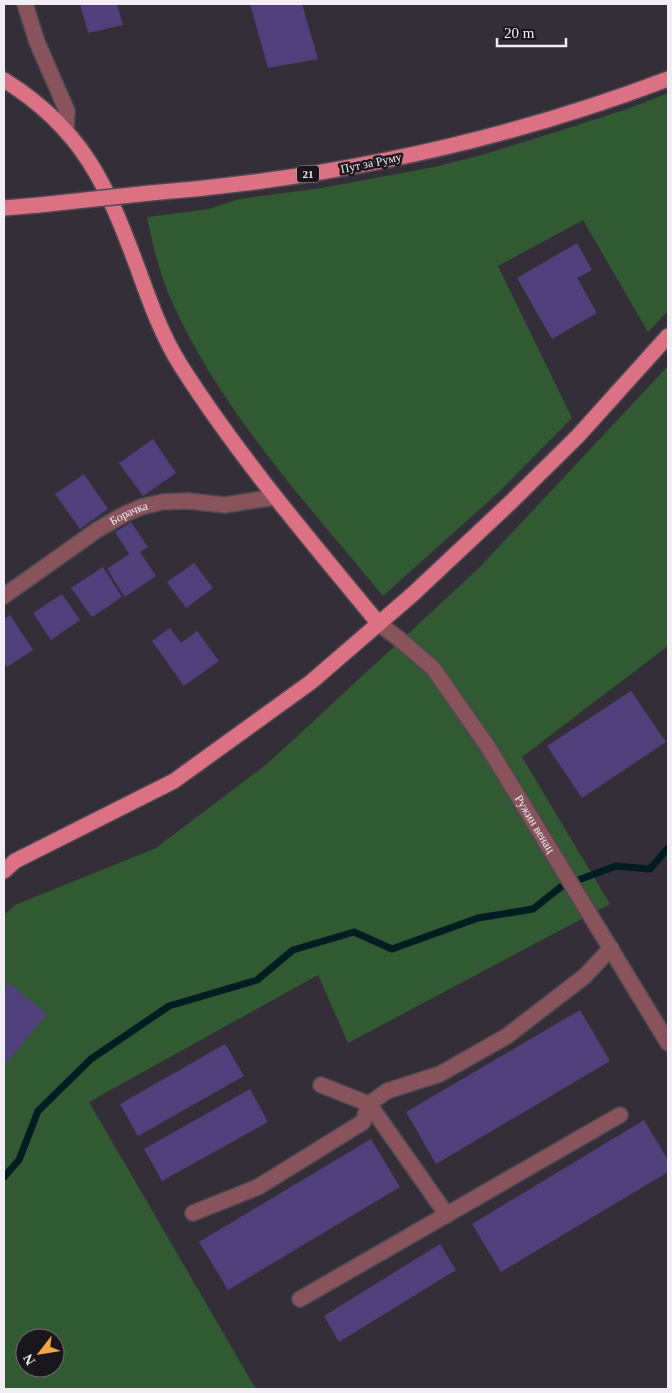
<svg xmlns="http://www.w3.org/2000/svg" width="672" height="1393" font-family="Georgia,serif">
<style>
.green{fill:#315932;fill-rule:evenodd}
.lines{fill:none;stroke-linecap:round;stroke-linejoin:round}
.stream{stroke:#001d21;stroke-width:7}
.building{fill:#4f407c}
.minor-casing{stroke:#4e4952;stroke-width:18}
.major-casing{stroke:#4e4952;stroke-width:18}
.minor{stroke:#88535b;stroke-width:15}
.major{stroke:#dc7183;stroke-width:15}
.major-bridge-casing{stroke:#4e4952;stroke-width:18;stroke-linecap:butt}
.major-bridge{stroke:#dc7183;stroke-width:15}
.labels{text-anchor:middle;stroke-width:5;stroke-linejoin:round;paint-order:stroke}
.shield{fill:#19171c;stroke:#b0adb3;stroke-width:1}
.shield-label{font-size:11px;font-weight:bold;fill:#f1edf4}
.street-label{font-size:12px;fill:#f1edf4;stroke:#19171c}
</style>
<rect width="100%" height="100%" fill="#332e38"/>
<path class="green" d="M668,93v218l-20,21 -65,-112 -85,46 74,152 -73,74 -116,104c-75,-91 -161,-184 -210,-292 -13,-28 -20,-58 -26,-87l62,-8 30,-10 82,-11 113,-21 51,-13 74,-23 71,-23z
M668,366v280l-146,111 88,147 -262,139 -30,-68 -229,127 167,287h-252v-474l11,-10 141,-57 112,-85 210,-194zM25,1338h30v30h-30z"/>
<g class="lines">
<path class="stream" d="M4,1177l15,-17 19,-49 53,-52 78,-53 88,-26 36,-30 61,-18 38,17 86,-31 55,-9 29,-23 54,-20 34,3 18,-21"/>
</g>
<path class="building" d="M80,4h37l6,21 -35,8z
M250,4h52l16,55 -50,9z
M577,243l15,27 -15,8 20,35 -45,26 -35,-61z
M153,439l23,34 -33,23 -24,-33z
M84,474l24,35 -28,20 -25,-35z
M131,522l17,25 -8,5 16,24 -31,21 -18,-28 22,-15 -14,-22z
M194,563l19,25 -27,20 -19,-26z
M103,567l19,30 -30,20 -21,-29z
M62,594l18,26 -29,20 -18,-27z
M10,615l23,35 -26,17 -3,-4v-44z
M170,628l11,15 16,-12 22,30 -35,25 -32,-45z
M631,691l35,51 -84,56 -35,-52z
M9,983l38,31 -43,52v-77z
M580,1010l30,51 -174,103 -30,-52z
M225,1044l19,32 -106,60 -18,-32z
M250,1089l18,33 -106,59 -18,-32z
M644,1120l24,40v12l-167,100 -29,-48z
M371,1139l29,48 -172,103 -29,-48z
M440,1244l16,26 -117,72 -15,-26z"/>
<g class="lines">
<g class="minor-casing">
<g id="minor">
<path d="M25,4l12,38 30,69 -1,18"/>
<path id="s1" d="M4,596l93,-66 28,-16 16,-7 21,-5 26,-1 37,4 50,-8"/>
<path id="s2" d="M379,624l19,14 35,30 55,79 180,296"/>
<path d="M321,1085l48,19 78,111"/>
<path d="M193,1213l65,-26 105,-65 6,-18 18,-13 53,-17 67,-38 78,-60 26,-28"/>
<path d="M300,1299l320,-184"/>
</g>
</g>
<g class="major-casing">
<path id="major" d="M4,80c79,49 103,105 134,189 12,33 24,67 43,97 58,91 129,174 198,258
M150,193c177,-14 352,-51 518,-114
M4,208l35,-3
M4,871l11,-10 159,-80 137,-99 102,-88 98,-92 67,-66 90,-100"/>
</g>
<use href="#minor" class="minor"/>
<use href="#major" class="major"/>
<g class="major-bridge-casing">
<path id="major-bridge" d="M39,205l111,-12"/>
</g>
<use href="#major-bridge" class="major-bridge"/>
</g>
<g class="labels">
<rect class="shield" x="297" y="165.5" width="22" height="17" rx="4"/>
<g class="shield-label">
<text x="308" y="178">21</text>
</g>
<g class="street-label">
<text transform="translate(371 163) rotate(-12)" y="4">Пут за Руму</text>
<text dy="4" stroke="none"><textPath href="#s1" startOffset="150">Борачка</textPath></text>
<text dy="4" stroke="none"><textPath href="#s2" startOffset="256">Ружин венац</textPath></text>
</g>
</g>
<rect width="672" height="1393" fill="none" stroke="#f1edf4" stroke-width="10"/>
<g transform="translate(40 1353) rotate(239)"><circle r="24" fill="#19171c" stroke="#6f6d72"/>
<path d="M0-4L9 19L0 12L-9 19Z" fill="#f2a541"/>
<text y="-8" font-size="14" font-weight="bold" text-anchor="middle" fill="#f1edf4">N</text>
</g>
<path d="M497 38v8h69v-8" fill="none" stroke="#f1edf4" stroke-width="2.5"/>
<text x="504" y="38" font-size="15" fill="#f1edf4" stroke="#19171c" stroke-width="4" paint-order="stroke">20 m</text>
</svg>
